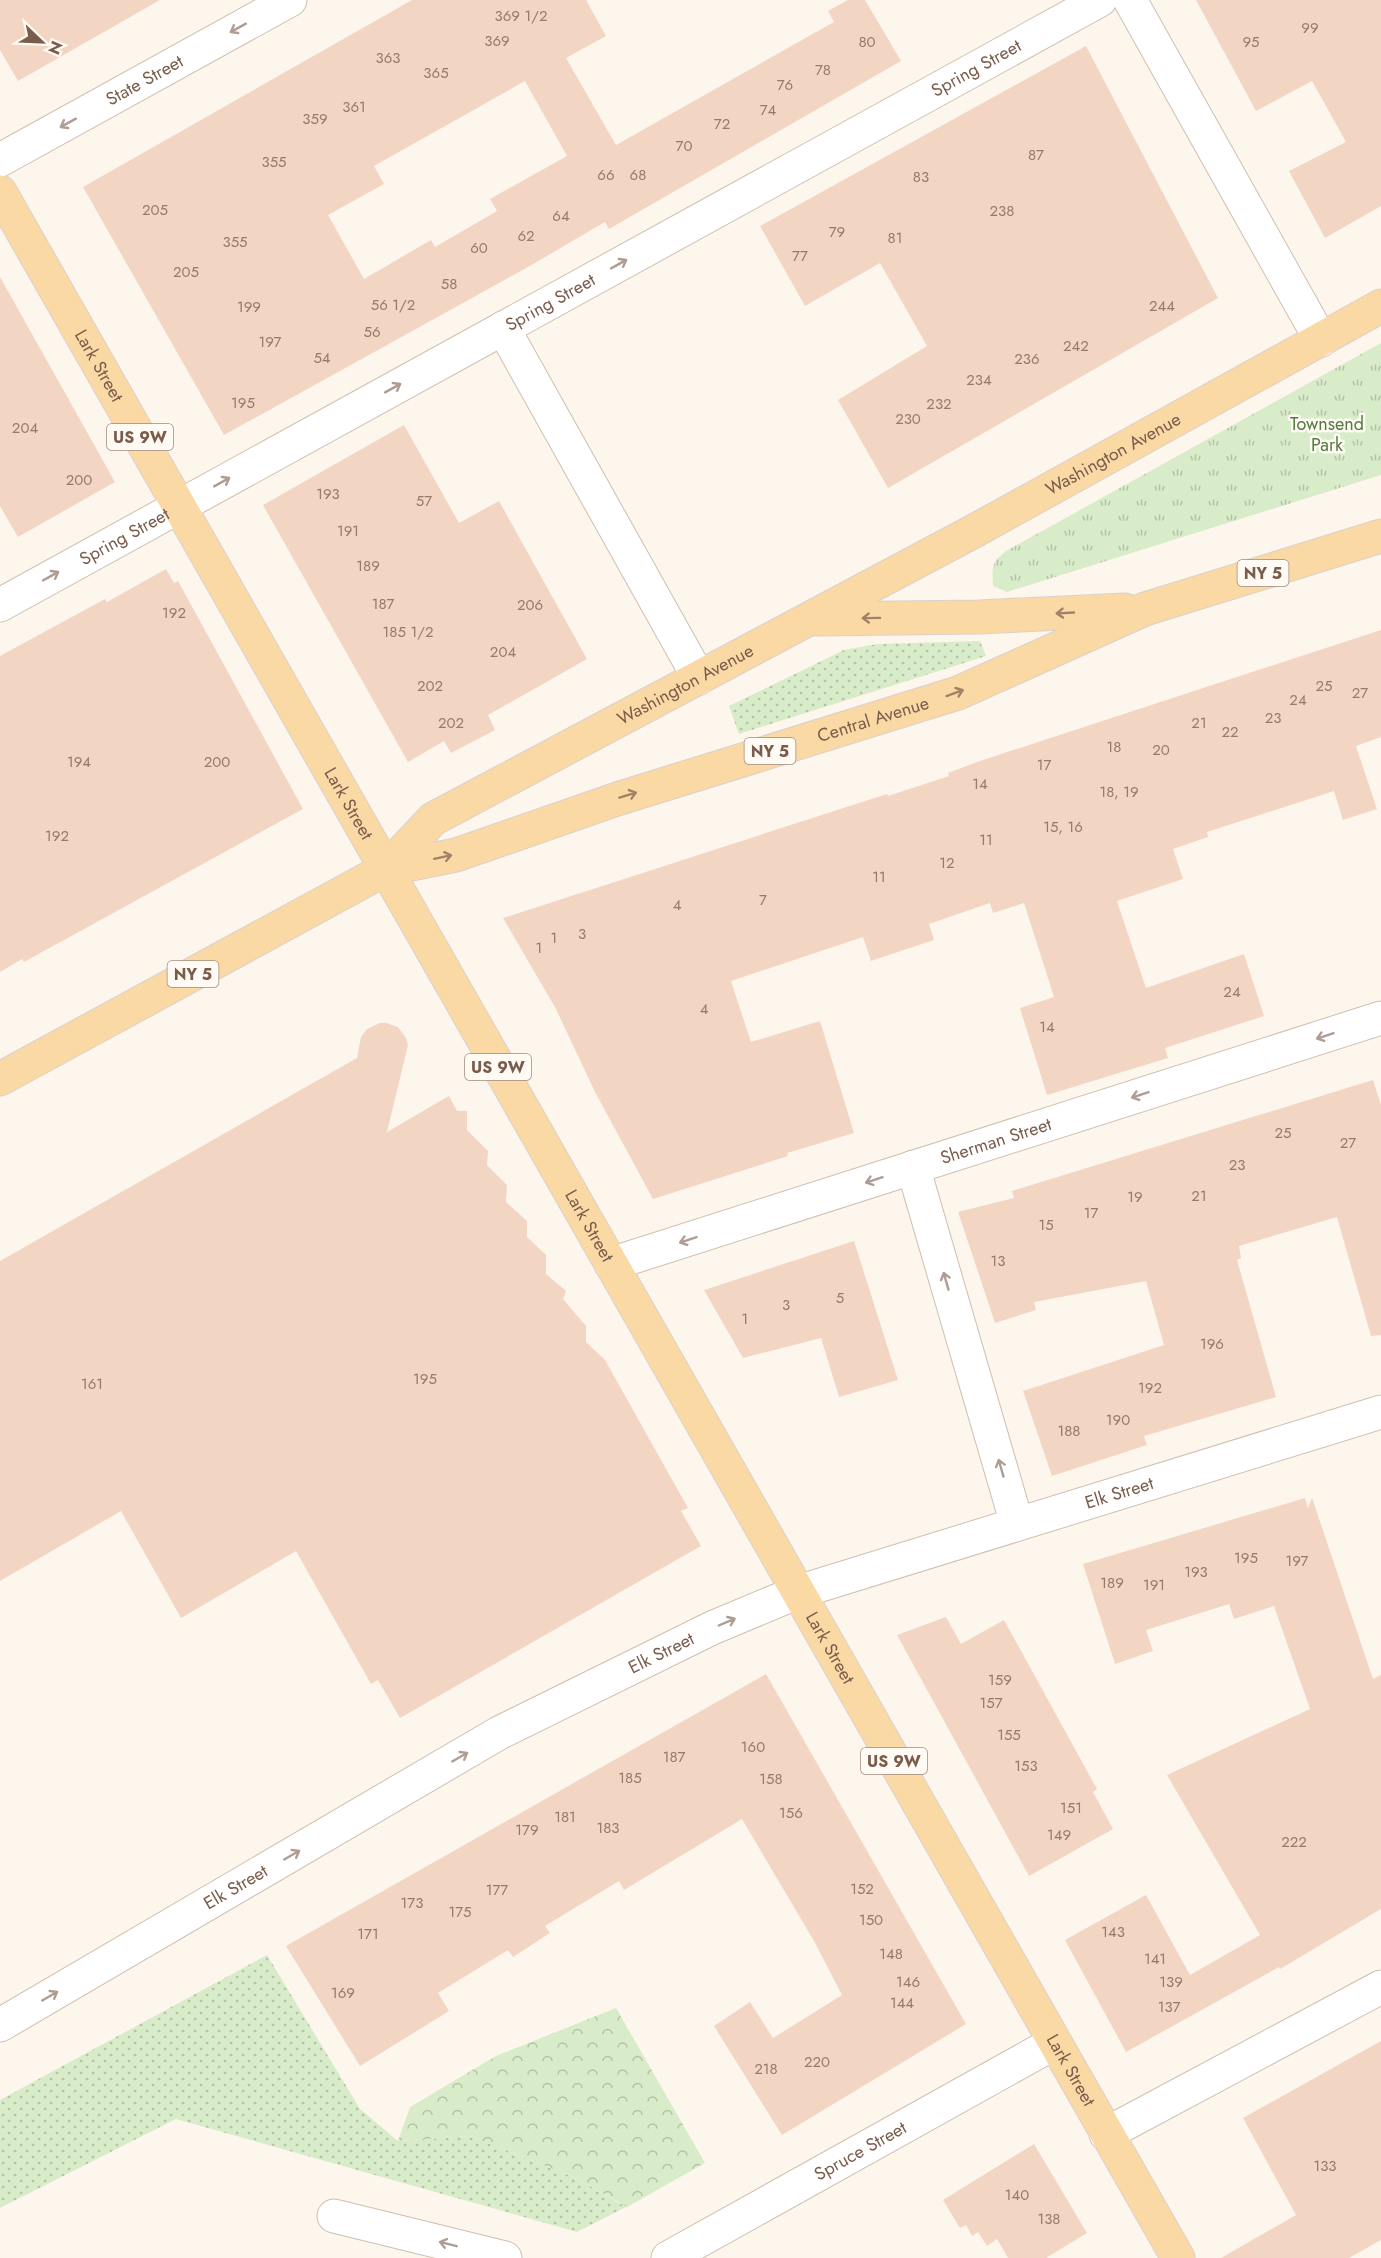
<svg xmlns="http://www.w3.org/2000/svg" width="1381" height="2258" font-family="Jost,sans-serif">
<style>
.grass{fill:url(#grass-dots)}
.forest{fill:url(#forest-crowns)}
.park{fill:url(#park-tufts)}
.building{fill:#f3d5c3;fill-rule:evenodd}
.lines{fill:none;stroke-linecap:round;stroke-linejoin:round}
.minor-casing{stroke:#d1beb0;stroke-width:35}
.major-casing{stroke:#dad1cd;stroke-width:35}
.minor{stroke:#fff;stroke-width:33}
.major{stroke:#fbd9a5;stroke-width:33}
.oneway{stroke:#af9d94}
.oneway2{stroke:#a18267}
.labels{text-anchor:middle;stroke-width:5;stroke-linejoin:round;paint-order:stroke}
.number-label{font-size:15px;fill:#987a6a}
.shield{fill:#fffaf3;stroke:#a28b7f;stroke-width:1.5}
.shield-label{font-size:16px;font-weight:bold;fill:#7a5c4d}
.street-label{font-size:18px;fill:#7a5c4d;stroke:#fffaf3}
.park-label{font-size:18px;fill:#537a41;stroke:#fffaf3}
</style>
<defs>
<pattern id="grass-dots" width="8" height="8" patternUnits="userSpaceOnUse" patternTransform="scale(1.5)"><rect width="8" height="8" fill="#d8ecc9"/><path d="M2 2h.1M6 6h.1" fill="none" stroke="#b4c2a5" stroke-width="1.8" stroke-linecap="round"/></pattern>
<pattern id="forest-crowns" width="20" height="18" patternUnits="userSpaceOnUse" patternTransform="scale(1.5)"><rect width="20" height="18" fill="#d8ecc9"/><path d="M2 6a3 3 0 1 1 6 0M12 15a3 3 0 1 1 6 0" fill="none" stroke="#b4c2a5"/></pattern>
<pattern id="park-tufts" width="24" height="20" patternUnits="userSpaceOnUse" patternTransform="scale(1.5)"><rect width="24" height="20" fill="#d8ecc9"/><path d="M3 7l-1-3M5 7V3M7 7l1-3M15 17l-1-3M17 17v-4M19 17l1-3" fill="none" stroke="#b4c2a5"/></pattern>
</defs>
<rect width="100%" height="100%" fill="#fdf6ec"/>
<path class="grass" d="M980,641l6,15 -247,78 -10,-28 115,-56 34,-6z
M267,1955l93,154 38,32 72,-5 106,42 50,29 -49,25 -401,-113 -176,89v-108z"/>
<path class="forest" d="M616,2008l89,155 -78,44 -51,-29 -106,-42 -72,5 12,-34 86,-51z"/>
<path class="park" d="M1381,343v132l-374,117 -14,-6c-1,-19 -2,-23 13,-35z"/>
<path class="building" d="M0,0h160l-142,81 -18,-31z
M412,0h174l20,36 -40,22 50,87 218,-123 -6,-11 20,-11h17l36,61 -292,168 -4,-7 -77,45 -304,168 -141,-248zM525,81l42,75 -77,43 7,12 -62,36 -4,-7 -67,39 -36,-64 56,-31 -10,-18z
M1196,0h185v206l-56,32 -36,-67 57,-29 -34,-61 -56,30z
M1086,46l132,252 -330,190 -50,-88 89,-54 -47,-83 -75,43 -45,-80z
M0,277l115,205 -97,55 -18,-31z
M404,425l55,98 40,-22 88,158 -99,56 7,15 -44,23 -7,-12 -36,21 -145,-257z
M166,569l8,14 4,-2 125,228 -279,153 -2,-3 -22,13v-316l105,-57 2,3z
M1381,630v107l-25,9 21,63 -34,11 -9,-29 -127,41 1,5 -35,12 10,30 -66,22 29,87 98,-34 20,62 -99,32 3,10 -121,37 -27,-87 34,-11 -30,-94 -31,10 -3,-10 -61,21 5,16 -63,21 -8,-24 -132,44 20,61 69,-21 34,112 -67,20 1,3 -135,43 -58,-107 -39,-83 -53,-91 384,-124 1,2 61,-20 -1,-3 29,-11z
M380,1023h6l12,4 8,11 2,7 -21,87 62,-36 8,15h10v19l21,21 -1,14 20,20 -1,17 21,19v16l19,18v19l20,17 -3,8 23,27v16l19,18 83,148 -7,3 20,35 -301,172 -22,-38 -7,4 -75,-133 -115,67 -60,-107 -121,70v-320l357,-203 4,-21 6,-8z
M1373,1080l8,25v230l-10,1 -34,-119 -98,29 2,12 -4,2 39,137 -132,39 3,9 -95,31 -29,-85 141,-46 -18,-64 -112,21 2,8 -41,13 -37,-111 56,-14 -2,-7z
M854,1241l44,139 -59,17 -18,-59 -78,20 -39,-68z
M1305,1498l3,10 4,-10 61,181 8,-4v234l-101,60 -1,-2 -153,85 -61,-112 81,-45 44,80 70,-40 -93,-160 143,-66 -36,-103 -40,13 -5,-15 -83,26 7,21 -38,13 -32,-100z
M946,1617l15,27 43,-24 93,169 -4,3 20,37 -84,47 -132,-241z
M766,1674l200,350 -184,111 -68,-109 36,-24 23,36 69,-43 -28,-54 -72,-122 -118,71 -5,-9 -74,45 5,7 -37,24 -5,-7 -70,43 11,18 -89,55 -74,-120z
M1381,2041v199l-32,18h-128l75,-43 -53,-97z
M1034,2144l53,89 -41,25h-38l-11,-19 -10,7 -9,-14 -6,4 -6,-11 -6,3 -17,-28z"/>
<g class="lines">
<g class="minor-casing">
<g id="minor">
<path d="M1130,0l191,340"/>
<path id="s1" d="M0,160l290,-160"/>
<path d="M503,328l196,350"/>
<path id="s2" d="M0,605l1100,-605"/>
<path d="M913,1167l104,357"/>
<path id="s3" d="M611,1264l770,-246"/>
<path id="s4" d="M0,2025l499,-292 213,-105 86,-36 583,-180"/>
<path d="M1106,2134l275,-147"/>
<path d="M334,2216l171,42"/>
<path id="s5" d="M668,2258l386,-215"/>
</g>
</g>
<g class="major-casing">
<g id="major">
<path id="s6" d="M0,192l1178,2066"/>
<path d="M817,619l162,-2 146,-7"/>
<path id="s7" d="M386,869l70,-14 161,-56 341,-106 187,-84 236,-73"/>
<path id="s8" d="M0,1079l386,-210 47,-50 543,-289 405,-224"/>
</g>
</g>
<use href="#minor" class="minor"/>
<use href="#major" class="major"/>
</g>
<defs><path id="oneway-shaft" d="M-6 0H5M1.5-3L5.5 0L1.5 3" fill="none" stroke-width="1.6" stroke-linecap="round" stroke-linejoin="round" transform="scale(1.5)"/></defs>
<g class="oneway">
<use href="#oneway-shaft" transform="translate(238 28) rotate(151)"/>
<use href="#oneway-shaft" transform="translate(68 123) rotate(151)"/>
<use href="#oneway-shaft" transform="translate(619 264) rotate(-29)"/>
<use href="#oneway-shaft" transform="translate(393 388) rotate(-29)"/>
<use href="#oneway-shaft" transform="translate(222 482) rotate(-29)"/>
<use href="#oneway-shaft" transform="translate(51 576) rotate(-29)"/>
<use href="#oneway-shaft" transform="translate(1325 1036) rotate(162)"/>
<use href="#oneway-shaft" transform="translate(1140 1095) rotate(162)"/>
<use href="#oneway-shaft" transform="translate(874 1180) rotate(162)"/>
<use href="#oneway-shaft" transform="translate(688 1240) rotate(162)"/>
<use href="#oneway-shaft" transform="translate(946 1281) rotate(-106)"/>
<use href="#oneway-shaft" transform="translate(1001 1468) rotate(-106)"/>
<use href="#oneway-shaft" transform="translate(727 1622) rotate(-23)"/>
<use href="#oneway-shaft" transform="translate(460 1757) rotate(-30)"/>
<use href="#oneway-shaft" transform="translate(292 1855) rotate(-30)"/>
<use href="#oneway-shaft" transform="translate(50 1996) rotate(-30)"/>
<use href="#oneway-shaft" transform="translate(448 2244) rotate(-166)"/>
</g>
<g class="oneway2">
<use href="#oneway-shaft" transform="translate(1065 613) rotate(177)"/>
<use href="#oneway-shaft" transform="translate(871 618) rotate(179)"/>
<use href="#oneway-shaft" transform="translate(955 693) rotate(-20)"/>
<use href="#oneway-shaft" transform="translate(628 795) rotate(-17)"/>
<use href="#oneway-shaft" transform="translate(443 857) rotate(-12)"/>
</g>
<g class="labels">
<g class="number-label">
<text x="521" y="21">369 1/2</text>
<text x="1310" y="33">99</text>
<text x="497" y="46">369</text>
<text x="867" y="47">80</text>
<text x="1251" y="47">95</text>
<text x="388" y="63">363</text>
<text x="823" y="75">78</text>
<text x="436" y="78">365</text>
<text x="785" y="90">76</text>
<text x="354" y="112">361</text>
<text x="768" y="115">74</text>
<text x="315" y="124">359</text>
<text x="722" y="129">72</text>
<text x="684" y="151">70</text>
<text x="1036" y="160">87</text>
<text x="274" y="167">355</text>
<text x="606" y="180">66</text>
<text x="638" y="180">68</text>
<text x="921" y="182">83</text>
<text x="155" y="215">205</text>
<text x="1002" y="216">238</text>
<text x="561" y="221">64</text>
<text x="837" y="237">79</text>
<text x="526" y="241">62</text>
<text x="895" y="243">81</text>
<text x="235" y="247">355</text>
<text x="479" y="253">60</text>
<text x="800" y="261">77</text>
<text x="186" y="277">205</text>
<text x="449" y="289">58</text>
<text x="393" y="310">56 1/2</text>
<text x="1162" y="311">244</text>
<text x="249" y="312">199</text>
<text x="372" y="337">56</text>
<text x="270" y="347">197</text>
<text x="1076" y="351">242</text>
<text x="322" y="363">54</text>
<text x="1027" y="364">236</text>
<text x="979" y="385">234</text>
<text x="243" y="408">195</text>
<text x="939" y="409">232</text>
<text x="908" y="424">230</text>
<text x="25" y="433">204</text>
<text x="79" y="485">200</text>
<text x="328" y="499">193</text>
<text x="424" y="506">57</text>
<text x="348" y="536">191</text>
<text x="368" y="571">189</text>
<text x="383" y="609">187</text>
<text x="530" y="610">206</text>
<text x="174" y="618">192</text>
<text x="408" y="637">185 1/2</text>
<text x="503" y="657">204</text>
<text x="430" y="691">202</text>
<text x="1324" y="691">25</text>
<text x="1360" y="698">27</text>
<text x="1298" y="705">24</text>
<text x="1273" y="723">23</text>
<text x="451" y="728">202</text>
<text x="1199" y="728">21</text>
<text x="1230" y="737">22</text>
<text x="1114" y="752">18</text>
<text x="1161" y="755">20</text>
<text x="79" y="767">194</text>
<text x="217" y="767">200</text>
<text x="1044" y="770">17</text>
<text x="980" y="789">14</text>
<text x="1119" y="797">18, 19</text>
<text x="1063" y="832">15, 16</text>
<text x="57" y="841">192</text>
<text x="986" y="845">11</text>
<text x="947" y="868">12</text>
<text x="879" y="882">11</text>
<text x="763" y="905">7</text>
<text x="677" y="910">4</text>
<text x="582" y="939">3</text>
<text x="554" y="943">1</text>
<text x="539" y="953">1</text>
<text x="1232" y="997">24</text>
<text x="704" y="1014">4</text>
<text x="1047" y="1032">14</text>
<text x="1283" y="1138">25</text>
<text x="1348" y="1148">27</text>
<text x="1237" y="1170">23</text>
<text x="1199" y="1201">21</text>
<text x="1135" y="1202">19</text>
<text x="1091" y="1218">17</text>
<text x="1046" y="1230">15</text>
<text x="998" y="1266">13</text>
<text x="840" y="1303">5</text>
<text x="786" y="1310">3</text>
<text x="745" y="1324">1</text>
<text x="1212" y="1349">196</text>
<text x="425" y="1384">195</text>
<text x="92" y="1389">161</text>
<text x="1150" y="1393">192</text>
<text x="1118" y="1425">190</text>
<text x="1069" y="1436">188</text>
<text x="1246" y="1563">195</text>
<text x="1297" y="1566">197</text>
<text x="1196" y="1577">193</text>
<text x="1112" y="1588">189</text>
<text x="1154" y="1590">191</text>
<text x="1000" y="1685">159</text>
<text x="991" y="1708">157</text>
<text x="1009" y="1740">155</text>
<text x="753" y="1752">160</text>
<text x="674" y="1762">187</text>
<text x="1026" y="1771">153</text>
<text x="630" y="1783">185</text>
<text x="771" y="1784">158</text>
<text x="1071" y="1813">151</text>
<text x="791" y="1818">156</text>
<text x="565" y="1822">181</text>
<text x="608" y="1833">183</text>
<text x="527" y="1835">179</text>
<text x="1059" y="1840">149</text>
<text x="1294" y="1847">222</text>
<text x="862" y="1894">152</text>
<text x="497" y="1895">177</text>
<text x="412" y="1908">173</text>
<text x="460" y="1917">175</text>
<text x="871" y="1925">150</text>
<text x="1113" y="1937">143</text>
<text x="368" y="1939">171</text>
<text x="891" y="1959">148</text>
<text x="1155" y="1964">141</text>
<text x="908" y="1987">146</text>
<text x="1171" y="1987">139</text>
<text x="343" y="1998">169</text>
<text x="902" y="2008">144</text>
<text x="1169" y="2012">137</text>
<text x="817" y="2067">220</text>
<text x="766" y="2074">218</text>
<text x="1325" y="2171">133</text>
<text x="1017" y="2200">140</text>
<text x="1049" y="2224">138</text>
</g>
<g class="shield">
<rect x="107" y="424" width="66" height="26" rx="4.5"/>
<rect x="1237.5" y="560" width="51" height="26" rx="4.5"/>
<rect x="744.5" y="738" width="51" height="26" rx="4.5"/>
<rect x="167.5" y="961" width="51" height="26" rx="4.5"/>
<rect x="465" y="1054" width="66" height="26" rx="4.5"/>
<rect x="861" y="1748" width="66" height="26" rx="4.5"/>
</g>
<g class="shield-label">
<text x="140" y="443">US 9W</text>
<text x="1263" y="579">NY 5</text>
<text x="770" y="757">NY 5</text>
<text x="193" y="980">NY 5</text>
<text x="498" y="1073">US 9W</text>
<text x="894" y="1767">US 9W</text>
</g>
<g class="street-label">
<text dy="6" stroke="none"><textPath href="#s2" startOffset="1114">Spring Street</textPath></text>
<text dy="6" stroke="none"><textPath href="#s1" startOffset="165">State Street</textPath></text>
<text dy="6" stroke="none"><textPath href="#s2" startOffset="628">Spring Street</textPath></text>
<text dy="6" stroke="none"><textPath href="#s6" startOffset="200">Lark Street</textPath></text>
<text dy="6" stroke="none"><textPath href="#s8" startOffset="1280">Washington Avenue</textPath></text>
<text dy="6" stroke="none"><textPath href="#s2" startOffset="142">Spring Street</textPath></text>
<text dy="6" stroke="none"><textPath href="#s8" startOffset="794">Washington Avenue</textPath></text>
<text dy="6" stroke="none"><textPath href="#s7" startOffset="510">Central Avenue</textPath></text>
<text dy="6" stroke="none"><textPath href="#s6" startOffset="704">Lark Street</textPath></text>
<text dy="6" stroke="none"><textPath href="#s3" startOffset="404">Sherman Street</textPath></text>
<text dy="6" stroke="none"><textPath href="#s6" startOffset="1190">Lark Street</textPath></text>
<text dy="6" stroke="none"><textPath href="#s4" startOffset="1245">Elk Street</textPath></text>
<text dy="6" stroke="none"><textPath href="#s6" startOffset="1676">Lark Street</textPath></text>
<text dy="6" stroke="none"><textPath href="#s4" startOffset="759">Elk Street</textPath></text>
<text dy="6" stroke="none"><textPath href="#s4" startOffset="273">Elk Street</textPath></text>
<text dy="6" stroke="none"><textPath href="#s6" startOffset="2162">Lark Street</textPath></text>
<text dy="6" stroke="none"><textPath href="#s5" startOffset="220">Spruce Street</textPath></text>
</g>
<g class="park-label">
<text x="1327" y="430">Townsend<tspan x="1327" dy="21">Park</tspan></text>
</g>
</g>
<g transform="translate(42 42) rotate(113)" stroke="#fffaf3" stroke-width="4.5" paint-order="stroke">
<path d="M0-4.5L10 22L0 15L-10 22Z" fill="#7a5c4d"/>
<text y="-9" font-size="16" font-weight="bold" text-anchor="middle" fill="#7a5c4d">N</text>
</g>
</svg>
